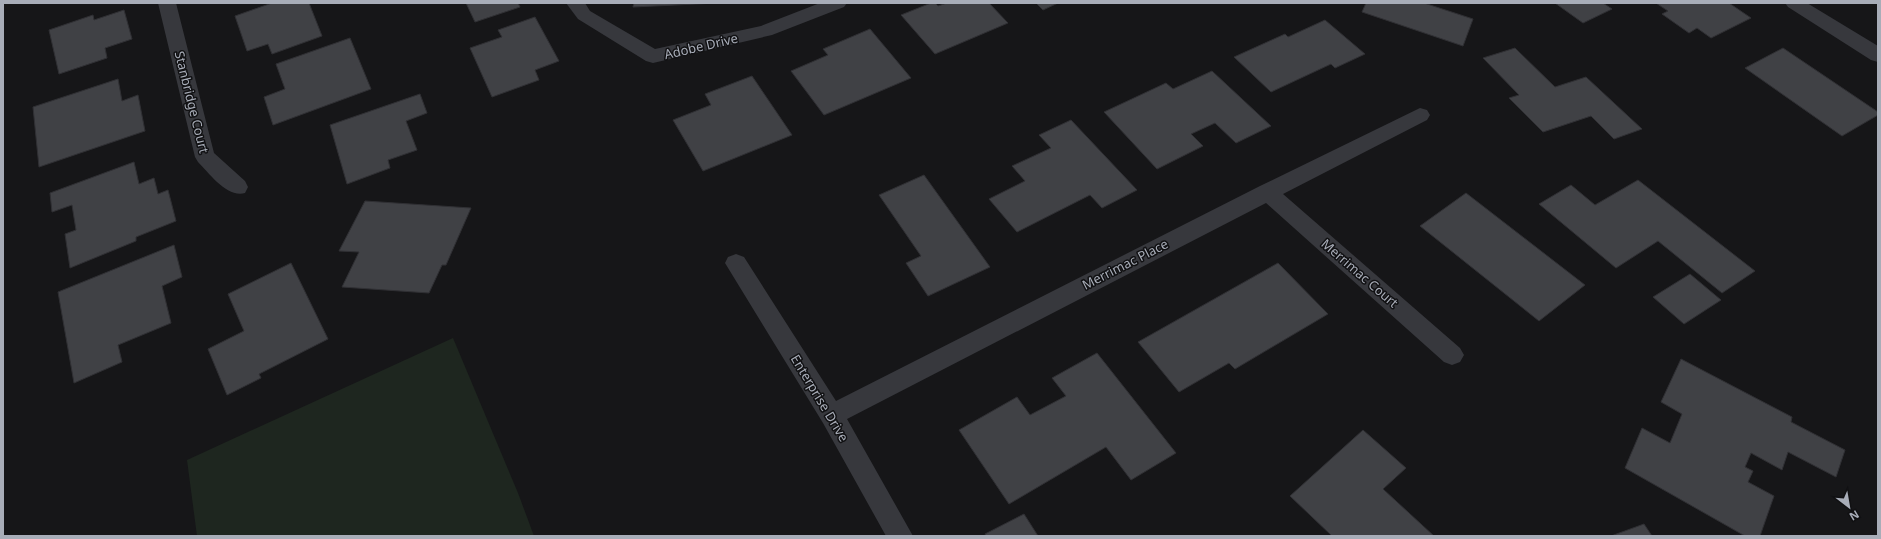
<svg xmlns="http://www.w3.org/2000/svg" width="1881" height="539" font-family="'Noto Sans',sans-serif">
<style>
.green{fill:#1e261f}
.building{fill:#404145;stroke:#303034}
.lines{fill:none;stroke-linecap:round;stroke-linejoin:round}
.minor{fill:#37383d;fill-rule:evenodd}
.labels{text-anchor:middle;stroke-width:3;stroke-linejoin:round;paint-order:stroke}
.street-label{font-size:13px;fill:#a8adb8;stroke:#111113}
</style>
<rect width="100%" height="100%" fill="#161618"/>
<path class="green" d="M453,338l65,155 16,43h-337l-10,-76z"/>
<path class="building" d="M272,3h37l13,33 -50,18 -4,-10 -21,7 -12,-35z
M466,3h52l2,4 -45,15z
M634,3h83l-84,4z
M931,3h4l3,3 9,-3h42l19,20 -73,31 -34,-39z
M1036,3h22l-15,7z
M1366,3h58l49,16 -10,27 -101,-34z
M1555,3h48l9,6 -29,14z
M1656,3h73l22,15 -40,20 -14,-10 -8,5 -27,-19 6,-3z
M124,10l8,29 -27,9 2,10 -48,16 -10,-44 44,-15 1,5z
M535,17l24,44 -24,9 4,10 -47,17 -22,-49 32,-11 -4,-7z
M1325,20l40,34 -30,14 -4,-4 -60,28 -37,-35 51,-23 3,3z
M870,29l41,49 -87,37 -33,-44 37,-16 -5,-6z
M350,38l21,51 -98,36 -9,-28 21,-8 -9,-25z
M1515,48l40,39 31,-10 56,52 -28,10 -23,-23 -48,16 -34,-34 10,-3 -36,-37z
M1783,48l95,64v3l-36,21 -97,-68z
M1212,71l59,55 -35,17 -21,-20 -24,11 12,12 -46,23 -53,-57 62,-29 7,6z
M752,76l40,59 -89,36 -30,-51 38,-15 -6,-11z
M118,79l4,22 16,-6 7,36 -106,36 -6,-60z
M420,94l7,19 -21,8 11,29 -29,10 2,8 -43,16 -17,-59z
M1071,120l66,70 -35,18 -12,-13 -73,37 -28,-33 36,-18 -13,-15 39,-18 -12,-13z
M134,162l5,22 15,-6 4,16 10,-4 8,31 -40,16v4l-66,27 -5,-34 11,-4 -4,-25 -20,7 -2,-19z
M924,175l66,92 -62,29 -22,-33 15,-7 -42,-61z
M1638,180l117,91 -33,22 -64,-52 -42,27 -77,-64 32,-19 24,20z
M1466,193l119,92 -46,36 -119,-95z
M365,201l106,7 -25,57h-4l-13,28 -87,-6 17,-35 -20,-1z
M174,245l8,32 -20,9 9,37 -53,22 4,17 -48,21 -16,-91z
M291,263l37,76 -69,35 2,4 -34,17 -19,-46 36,-18 -16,-37z
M1278,263l50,51 -93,55 -6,-6 -50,29 -41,-50z
M1690,274l31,26 -37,24 -31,-27z
M1097,353l79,100 -45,27 -25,-33 -97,57 -50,-74 58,-33 13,18 36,-19 -14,-18z
M1681,359l111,58 -1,5 54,28 -9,27 -48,-25 -6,18 -31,-17 -6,14 8,4 -5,11 26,14 -14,40h-15l-120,-68 17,-40 28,15 12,-29 -21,-12z
M1363,430l43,38 -23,21 51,47h-102l-42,-40z
M1024,514l14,22h-52l-1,-2z
M1644,524l8,12h-41z"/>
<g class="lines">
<path class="minor" d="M158,3h18l38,150 31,28 3,6 -3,6c-18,5 -35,-19 -47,-31l-3,-5z
M566,3h19l5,8 65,38 106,-23 59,-23h27l-3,4 -72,28 -119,28 -7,-2 -68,-42z
M1785,3h22l71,43v16l-7,-2 -83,-53z
M1420,108l7,2 3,5 -3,5 -144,74 177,154 4,7 -4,7 -8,3 -8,-3 -178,-159 -419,216 66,117h-27l-63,-113 -98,-160 3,-6 8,-3 8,3 92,144 424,-215z"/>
</g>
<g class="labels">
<g class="street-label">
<text transform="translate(701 46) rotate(-13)" y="5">Adobe Drive</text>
<text transform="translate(192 102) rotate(76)" y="5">Stanbridge Court</text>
<text transform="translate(1125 264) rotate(-27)" y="5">Merrimac Place</text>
<text transform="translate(1360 273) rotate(41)" y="5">Merrimac Court</text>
<text transform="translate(820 398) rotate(59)" y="5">Enterprise Drive</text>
</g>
</g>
<rect width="1881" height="539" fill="none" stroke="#a8adb8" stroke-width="8"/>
<g transform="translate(1849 507) rotate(149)" stroke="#111113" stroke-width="3" paint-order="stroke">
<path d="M0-3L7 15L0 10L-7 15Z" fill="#a8adb8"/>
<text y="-6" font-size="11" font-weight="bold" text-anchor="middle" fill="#a8adb8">N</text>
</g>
</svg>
